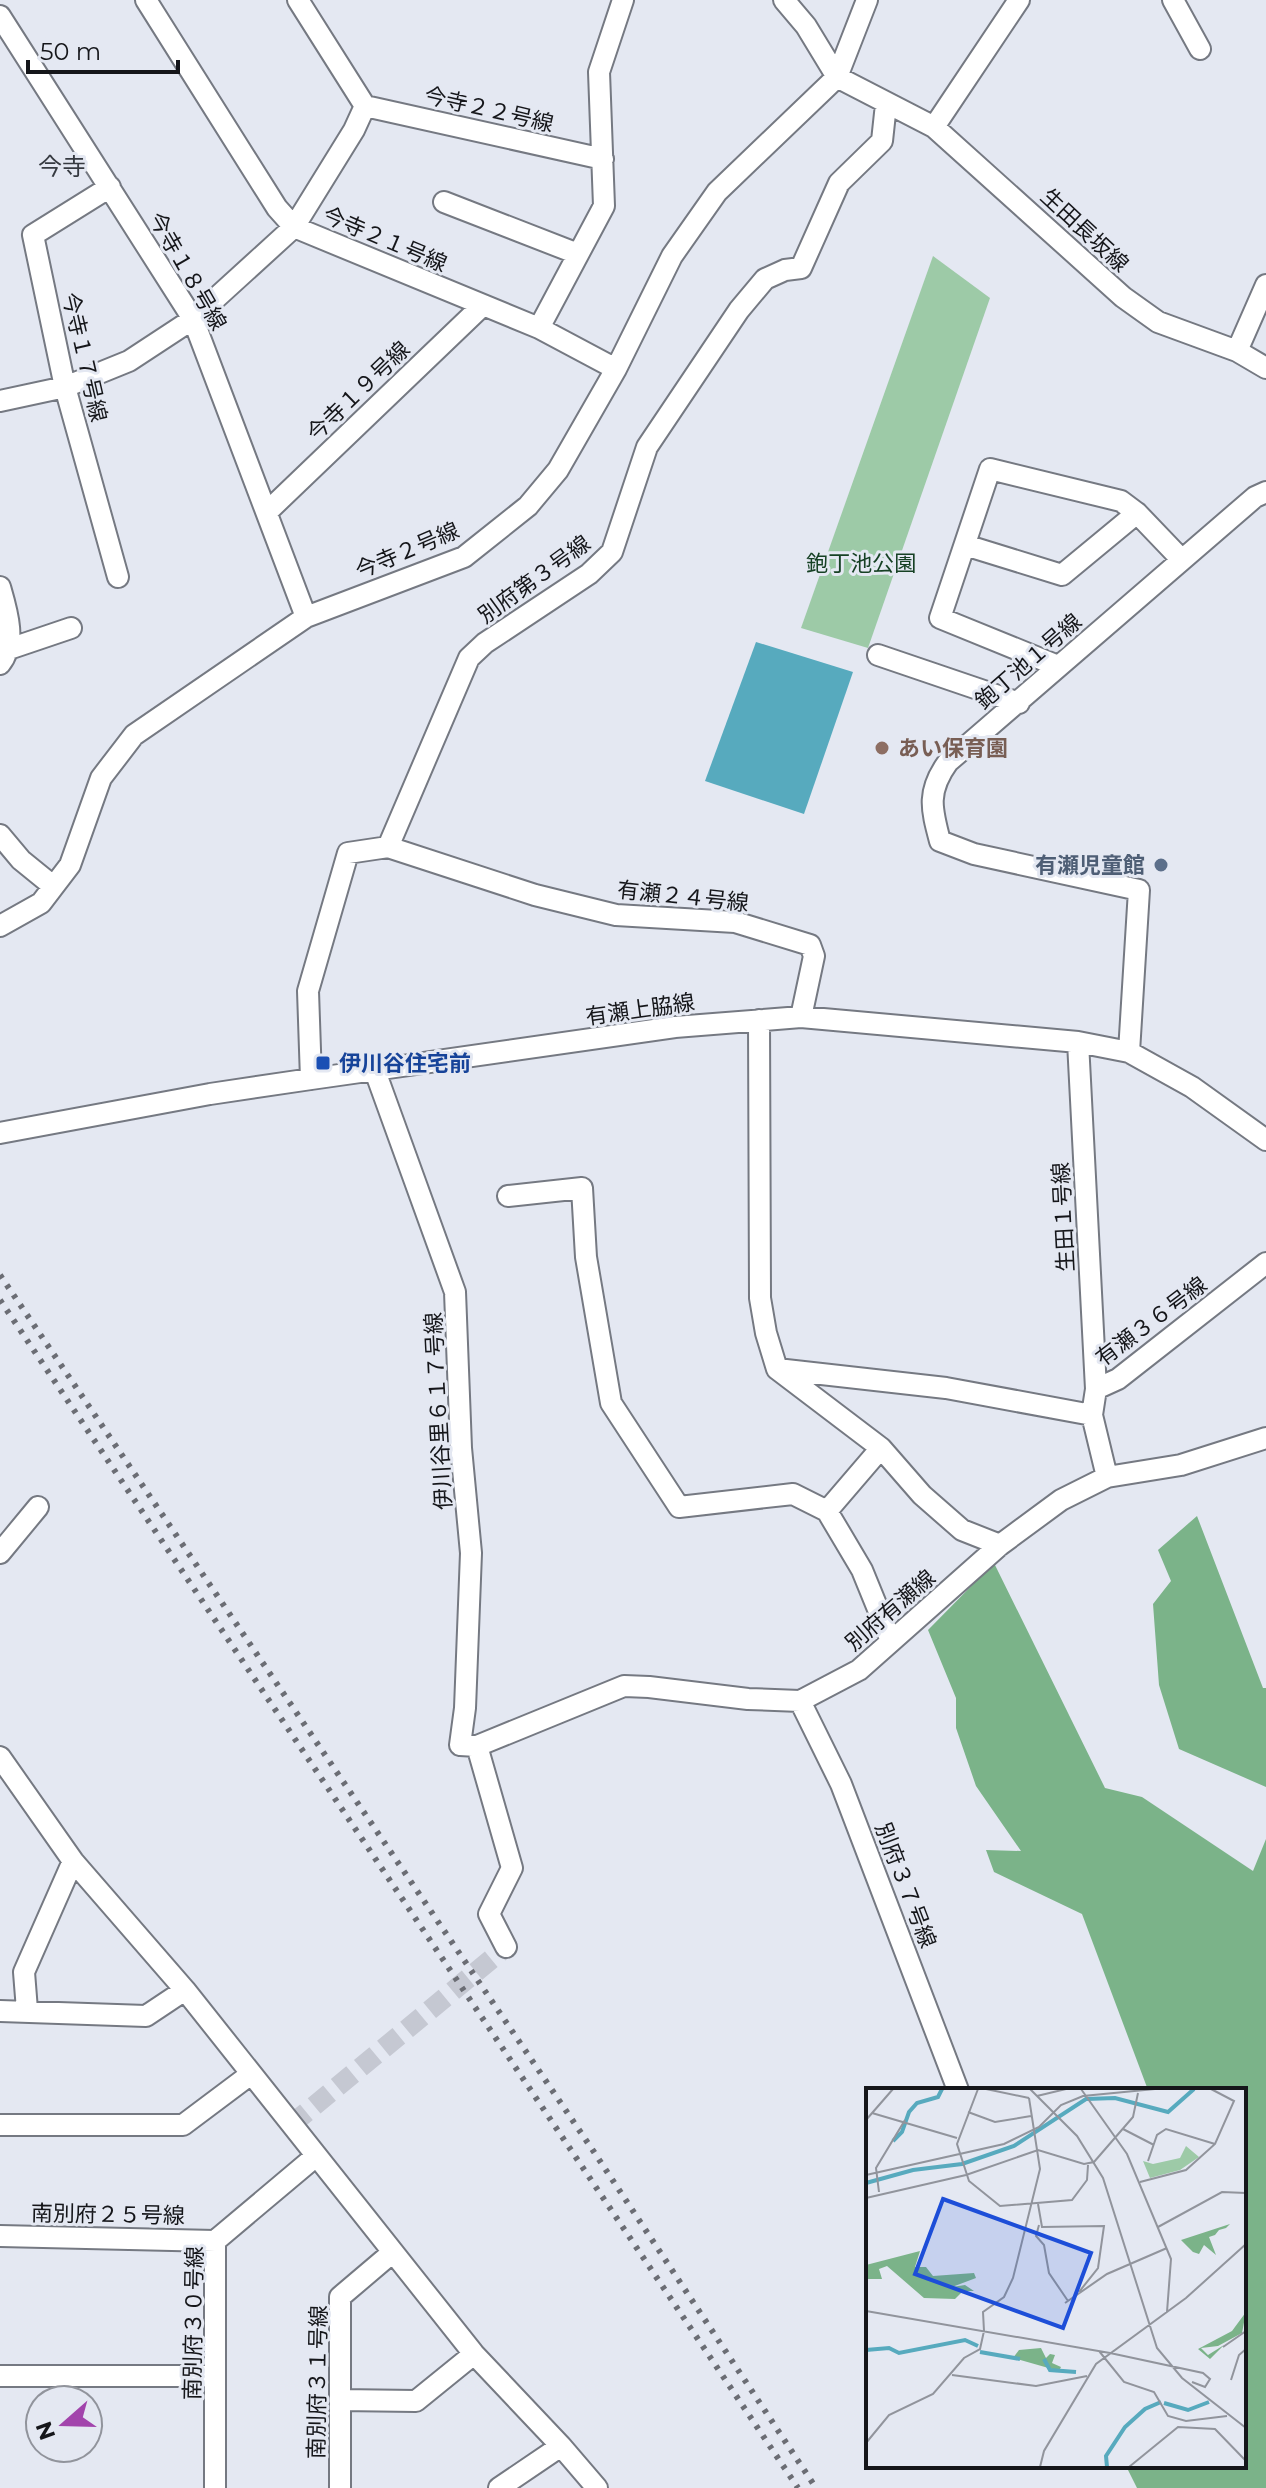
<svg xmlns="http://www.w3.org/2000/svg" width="1266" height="2488" font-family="Montserrat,'Noto Sans JP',sans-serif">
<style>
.green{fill:#9dcaa7}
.forest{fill:#7bb389}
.water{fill:#57aabe}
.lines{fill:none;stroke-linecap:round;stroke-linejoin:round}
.minor-tunnel{stroke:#c5c8d2;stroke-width:20;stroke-dasharray:20 10;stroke-linecap:butt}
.minor-casing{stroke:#757982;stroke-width:24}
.minor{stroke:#fff;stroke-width:20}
.rail{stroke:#6b6d74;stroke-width:6;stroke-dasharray:4 8;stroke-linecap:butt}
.education-dot{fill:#8d6e63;stroke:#e4e8f2;stroke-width:3}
.service-dot{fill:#5c6f8a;stroke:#e4e8f2;stroke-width:3}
.transit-dot{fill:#1a4fb4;stroke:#e4e8f2;stroke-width:3}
.labels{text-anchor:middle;stroke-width:6;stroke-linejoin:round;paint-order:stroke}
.street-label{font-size:22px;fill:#15161a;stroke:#e4e8f2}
.park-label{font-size:22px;fill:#164124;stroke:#e4e8f2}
.education-label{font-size:22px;font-weight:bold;fill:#785e54;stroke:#e4e8f2;text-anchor:start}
.service-label{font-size:22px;font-weight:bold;fill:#4e5e75;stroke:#e4e8f2;text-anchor:end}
.transit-label{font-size:22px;font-weight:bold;fill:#164399;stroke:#e4e8f2;text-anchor:start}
.neighbourhood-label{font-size:24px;fill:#363a41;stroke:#e4e8f2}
.inset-river{fill:none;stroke:#57aabe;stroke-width:4}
.inset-road{fill:none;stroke:#91949c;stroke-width:2}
.view{fill:#1d4ed8;fill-opacity:0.15;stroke:#1d4ed8;stroke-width:4}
.inset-edge{fill:none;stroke:#15161a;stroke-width:4}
</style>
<rect width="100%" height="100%" fill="#e4e8f2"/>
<path class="green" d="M933,256l57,42 -122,350 -67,-20z"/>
<path class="forest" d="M1197,1516l66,172h3v99l-87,-38 -20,-64 -6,-81 18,-23 -13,-31z
M994,1563l111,225 37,9 111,74 13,-32v649h-129l-11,-22h118v-376h-96l-66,-176 -88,-42 -8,-22 35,1 -45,-65 -20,-58v-30l-28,-68z"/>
<path class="water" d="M756,642l97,30 -49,142 -99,-33z"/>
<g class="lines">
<path class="minor-tunnel" d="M291,2125l215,-178"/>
<g class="minor-casing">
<path id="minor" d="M146,0l131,208 17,19 245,101 77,41
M784,0l22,26 31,51 97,50 189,170 35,25 79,29 29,17
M1173,0l27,49
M0,16l193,303 113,298
M365,106l238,53
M934,127l85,-127
M110,187l-77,48 32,152 53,190
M444,202l134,52
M539,328l65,-122 -5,-134 24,-72
M1237,351l29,-66
M0,401l65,-14 64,-26 64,-42 101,-92 60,-97 11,-24 -67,-106
M267,512l215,-206
M965,545l97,30 75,-62
M0,587c7,24 17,56 0,77
M6,650l65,-22
M878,655l141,48
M1058,666l-118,-48 50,-149 131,32 16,12 45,47
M0,835l21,25 32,26
M388,847l147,48 81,20 119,7 75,23 4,11 -13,61
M0,926l41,-23 29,-38 31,-87 33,-43 172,-118 158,-60 64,-51 30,-36 58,-101 56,-113 45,-64 120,-115 30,-77
M759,1020l1,278 6,35 11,36 104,79 41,47 40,35 38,15
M1078,1042l18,347
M1129,1052l10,-162 -165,-36 -34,-13c-9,-33 -13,-50 8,-79l307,-265 11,-5
M375,1071l80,221 6,156 10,105 -6,155 -5,37 17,1 147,-60 25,1 99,12 52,2 59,-31 141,-125 61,-45 46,-23 74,-12 85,-27
M311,1079l-3,-88 40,-138 40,-6 81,-189 16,-15 104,-69 23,-22 35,-105 92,-137 26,-31 20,-9 16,-2 38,-85 43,-42 4,-37
M0,1133l210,-39 101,-15 364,-52 126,-10 277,25 51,10 63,35 74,53
M508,1196l74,-8 4,69 25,146 68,104 114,-13 34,17 35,59 29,71
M777,1369l169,19 146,27
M1107,1477l-15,-62 4,-26 22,-10 148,-116
M827,1511l54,-63
M0,1553l38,-46
M800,1701l41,83 117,306
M477,1746l35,122 -23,46 17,33
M0,1757l73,104 112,129 289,364 87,92 36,42
M27,2010l-3,-38 49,-111
M0,2011l146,5 39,-26
M0,2125h183l68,-51
M0,2236l215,5
M0,2376h215
M340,2400l76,1 58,-47
M215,2488v-247l101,-85
M340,2488v-191l53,-45
M499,2488l62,-42"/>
</g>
<use href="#minor" class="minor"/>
<path class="rail" d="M0,1275l594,877 222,336
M0,1300l798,1188"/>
</g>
<circle class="education-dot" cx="882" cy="748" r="8"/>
<circle class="service-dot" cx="1161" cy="865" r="8"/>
<rect class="transit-dot" x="315" y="1055" width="16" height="16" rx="4"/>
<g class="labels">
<g class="street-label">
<text transform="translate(489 109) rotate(13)" y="8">今寺２２号線</text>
<text transform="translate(1085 230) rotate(43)" y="8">生田長坂線</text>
<text transform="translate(385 239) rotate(23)" y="8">今寺２１号線</text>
<text transform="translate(188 271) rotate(60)" y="8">今寺１８号線</text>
<text transform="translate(85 357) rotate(77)" y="8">今寺１７号線</text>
<text transform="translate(358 391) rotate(-44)" y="8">今寺１９号線</text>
<text transform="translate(407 550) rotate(-23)" y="8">今寺２号線</text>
<text transform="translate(534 579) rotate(-36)" y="8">別府第３号線</text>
<text transform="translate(1028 661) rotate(-41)" y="8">鉋丁池１号線</text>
<text transform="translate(683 896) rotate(6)" y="8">有瀬２４号線</text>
<text transform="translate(640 1009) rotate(-8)" y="8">有瀬上脇線</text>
<text transform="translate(1063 1217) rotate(-93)" y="8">生田１号線</text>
<text transform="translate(1151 1321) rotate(-37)" y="8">有瀬３６号線</text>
<text transform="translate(438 1411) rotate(-93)" y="8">伊川谷里６１７号線</text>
<text transform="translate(890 1610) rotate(-41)" y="8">別府有瀬線</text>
<text transform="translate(906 1885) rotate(69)" y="8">別府３７号線</text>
<text transform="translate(108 2214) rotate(1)" y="8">南別府２５号線</text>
<text transform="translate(193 2323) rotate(-89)" y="8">南別府３０号線</text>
<text transform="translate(317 2382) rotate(-89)" y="8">南別府３１号線</text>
</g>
<g class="park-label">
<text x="861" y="571">鉋丁池公園</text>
</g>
<g class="education-label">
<text x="898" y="756">あい保育園</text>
</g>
<g class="service-label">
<text x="1145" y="873">有瀬児童館</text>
</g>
<g class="transit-label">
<text x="339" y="1071">伊川谷住宅前</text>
</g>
<g class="neighbourhood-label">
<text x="62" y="175">今寺</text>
</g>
</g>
<g transform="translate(866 2088)">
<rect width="380" height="380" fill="#e4e8f2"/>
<path d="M320,58l13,11 -19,13 -30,8 -7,-17 10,3 27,-6z" fill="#9dcaa7"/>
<path d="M364,136l-4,4 -7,2 -4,5 -6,2 7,18 -12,-10 -5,9 -6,-2 -12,-12zM54,163l-5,16h11l7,9 41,-3 2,5 -24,9 13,-2 9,6h-11l-8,8 -31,-1 -37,-32 -8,3 3,10h-16v-14zM380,224l-4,21 -24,13 -17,2 7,7 16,-10 -14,14 -12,-10 34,-18zM175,260l5,10 4,-4 5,1 -3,8 9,4 -2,4 -46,-13 6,-8z" fill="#7bb389"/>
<path class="inset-river" d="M27,53l9,-9 7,-20 8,-9 21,-6 4,-8M0,95l47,-13 49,-6 52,-18 72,-47 29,-1 53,14 26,-23M0,262l23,-2 10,5 66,-13 13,6M114,264l40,7M178,271l6,11 26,2M298,315l24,7 21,-8M241,379l-1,-11 19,-29 20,-18 16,-7"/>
<path class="inset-road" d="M112,1l-21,55 12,37 31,25 72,-6 15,-20 1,-15M120,1l43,9M164,1l47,47 26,42 54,170 25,30 64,50M215,1l46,65 44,105 -4,53M171,8l29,-7M102,24l27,10 36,-6M6,25l85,25M0,32l27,-31M257,41l31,16M282,73l9,-26 9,-6 49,15M0,87l138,-31 35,-17 22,-22 22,-9 72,-7M274,94l46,-12 29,-26 19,-43 -23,-12M13,104l-3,-24 29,-48M0,110l100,-23 72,-25 46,14 10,-2 39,-45 5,-24M172,116l4,23 62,-1 -6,42 -19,24M173,137l-3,11 8,9 5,28 19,28M292,139l64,-35 24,1M199,215l42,-29 60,-26M0,223l244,42M118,243l-1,-19 21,-15 9,-19 27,-109 -11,-71M357,259l23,-16M233,263l25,31 30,10 14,24 18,5 41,-5M244,265l93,20 7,6 -5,8 -13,-5M86,287l84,11 51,-10M365,292l8,-25 7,-6M0,355l23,-28 44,-21 31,-36 16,-9 4,-18M174,379l4,-16 52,-87 90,-66 60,-54M263,379l49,-40 37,2 31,32"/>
<path class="view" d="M77,111l148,54 -28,75 -148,-54z"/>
<rect width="380" height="380" class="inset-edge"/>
</g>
<g transform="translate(64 2424) rotate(250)"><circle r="38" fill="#e4e8f2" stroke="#91949c" stroke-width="2"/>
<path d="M0-6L14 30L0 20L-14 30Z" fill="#a244ac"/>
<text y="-12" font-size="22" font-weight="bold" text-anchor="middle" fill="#15161a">N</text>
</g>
<path d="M28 60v12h150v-12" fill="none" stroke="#15161a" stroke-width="4"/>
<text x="40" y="60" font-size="24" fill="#15161a" stroke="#e4e8f2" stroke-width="6" paint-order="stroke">50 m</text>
</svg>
